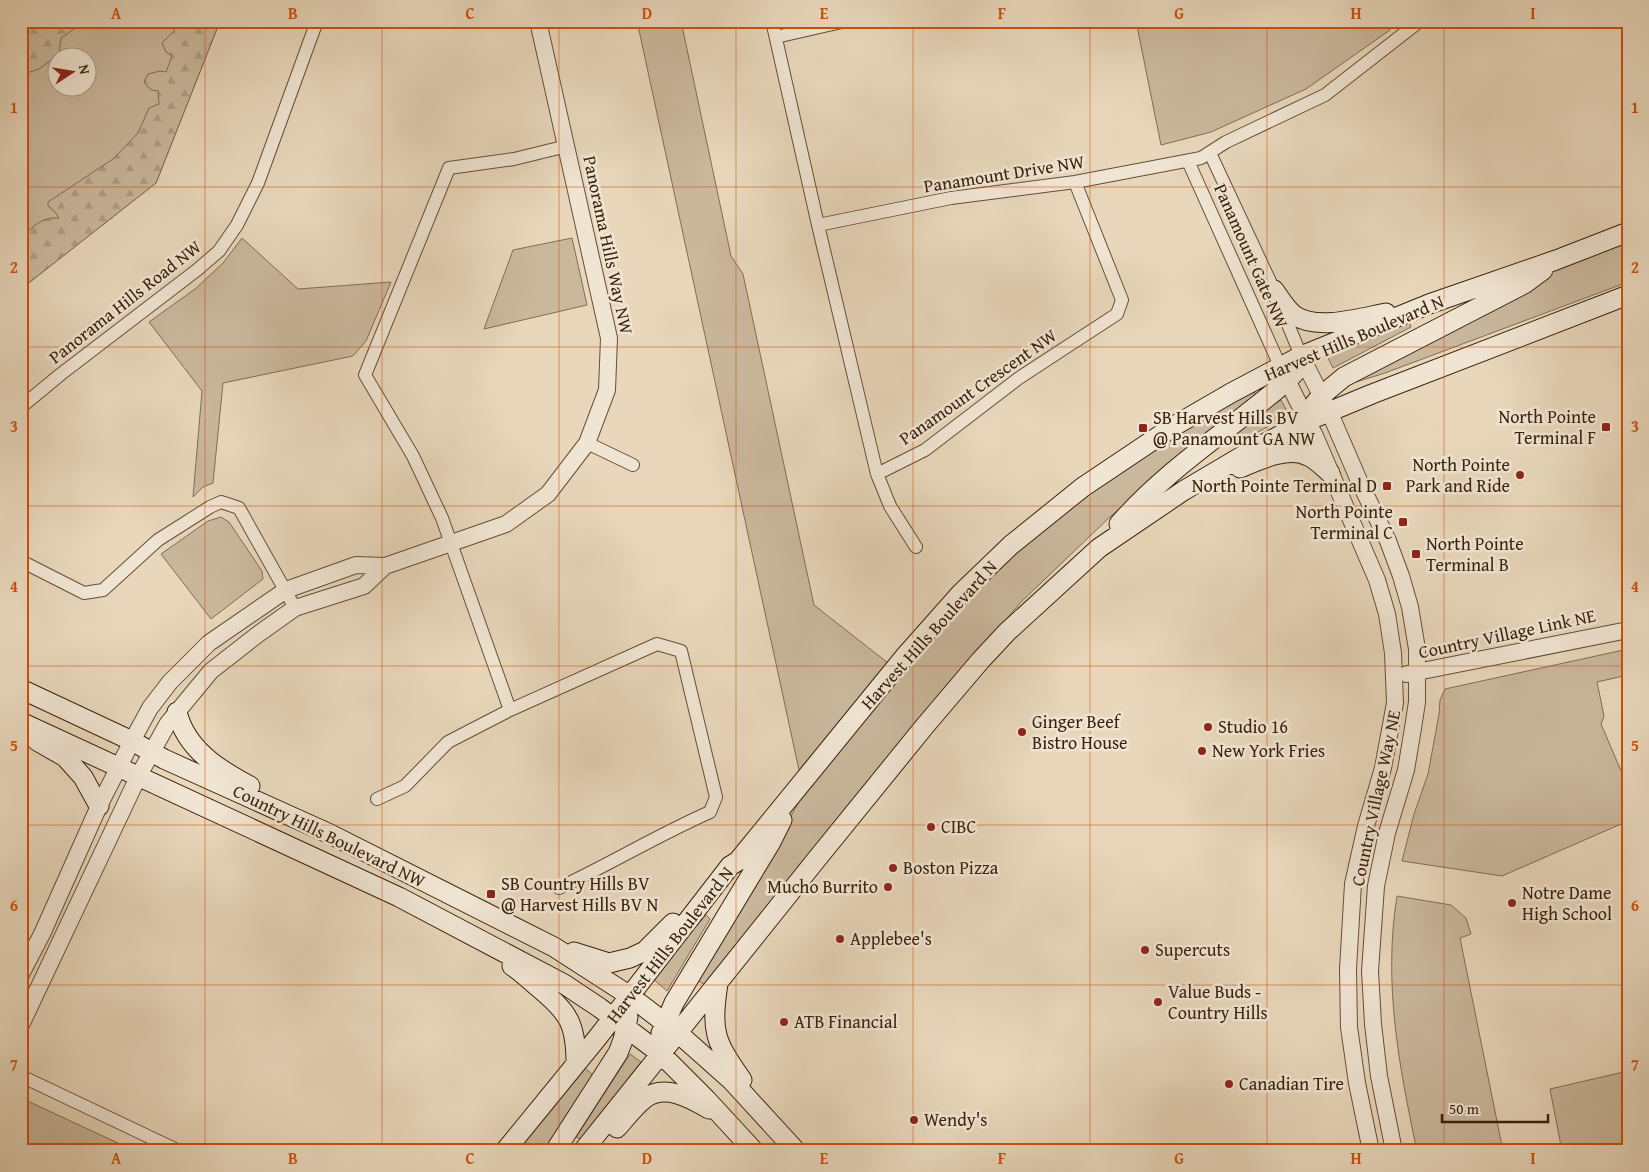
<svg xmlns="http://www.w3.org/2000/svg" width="1649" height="1172" font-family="'Gentium Book Plus',serif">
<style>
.green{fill:#cab89d;stroke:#826c54;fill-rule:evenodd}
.forest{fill:url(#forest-firs);stroke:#826c54}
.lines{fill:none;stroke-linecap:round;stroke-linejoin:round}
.minor-casing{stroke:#654e38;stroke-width:14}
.tertiary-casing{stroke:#654e38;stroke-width:18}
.secondary-casing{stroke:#39210c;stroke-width:21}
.minor{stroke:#f0e5d3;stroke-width:12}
.tertiary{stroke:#f0e5d3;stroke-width:16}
.secondary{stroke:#f0e5d3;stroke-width:19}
.grid{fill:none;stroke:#ce510c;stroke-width:1;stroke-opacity:0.55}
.poi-dot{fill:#8f2418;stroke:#f0e5d3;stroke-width:2}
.labels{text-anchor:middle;stroke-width:5;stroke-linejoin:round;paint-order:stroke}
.street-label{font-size:18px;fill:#39210c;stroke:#f0e5d3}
.poi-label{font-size:18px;fill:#39210c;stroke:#f0e5d3;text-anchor:start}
.neatline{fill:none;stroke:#ce510c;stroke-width:2}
.grid-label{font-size:16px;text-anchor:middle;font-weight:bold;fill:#ce510c}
</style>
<defs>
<pattern id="forest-firs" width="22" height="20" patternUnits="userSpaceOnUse" patternTransform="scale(1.25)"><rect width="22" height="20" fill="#cab89d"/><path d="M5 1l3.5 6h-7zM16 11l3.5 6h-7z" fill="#ae9e86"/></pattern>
</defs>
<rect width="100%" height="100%" fill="#e8d7bb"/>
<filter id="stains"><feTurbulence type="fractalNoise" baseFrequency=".004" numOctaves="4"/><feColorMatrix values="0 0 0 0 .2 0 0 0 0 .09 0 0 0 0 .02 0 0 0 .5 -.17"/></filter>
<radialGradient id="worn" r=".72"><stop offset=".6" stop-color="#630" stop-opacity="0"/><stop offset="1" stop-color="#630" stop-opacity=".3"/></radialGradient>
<path class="green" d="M21,21h199l-64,162 -135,106zM58,58h30v30h-30z
M637,21h44l50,235 12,18 71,331 74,58 -89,107z
M1136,21h256l-2,9 -84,59 -95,43 -50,13z
M242,238l56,51 93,-7 -25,59 -13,15 -130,27 -10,100 -10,4 -10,10 9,-106 -53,-69 46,-33 28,-26z
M572,238l15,67 -103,24 29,-79z
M1628,238v44l-243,91 -29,9 -1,-4 154,-80 55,-33z
M1409,321l2,6 -78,41 -7,-14z
M1252,388l4,7 -144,120 -91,87 -151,176 -166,206 -6,-3 112,-199 162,-192 128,-110z
M1281,400l8,15 -53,29 -6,-5 44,-35z
M221,517l8,5 33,49 1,8 -52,40 -50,-65 47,-33z
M1628,649v26l-31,7 7,34 -3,8 27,63v34l-126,55 -100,-15 12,-47 14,-40 11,-60 1,-14 5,-11z
M1397,896l54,9 15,13 5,16 -11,4 43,213h-86c-18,-85 -34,-168 -20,-255z
M706,915l4,4 -43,72 -15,-13z
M630,1054l11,8 -61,77 -4,-2z
M585,1068l9,8 -50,75h-27z
M1628,1071v80h-66l-12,-62z
M21,1098l114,53h-114z"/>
<path class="forest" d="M21,21h55l-2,8 -13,9 -2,16 -20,15 -18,6z
M180,21h40l-64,162 -135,106v-52c13,-11 20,-20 38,-19l-4,-6 -7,-6v-4l65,-43 25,-26 11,-25 10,-4 -1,-13 -7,-1 -7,-8 4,-8 12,-3 6,1 6,-16 -6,-4 -4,-9 11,-11z"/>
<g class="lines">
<g class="minor-casing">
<path id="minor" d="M772,21l46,204 59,249 13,32 26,41
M776,37l70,-16
M1210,153l64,137 27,66
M1188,161l92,205
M818,225l133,-27 124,-16 126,-24 25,-16 99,-47 95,-74
M21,407l40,-33 136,-104 22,-19 18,-26 21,-42 59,-162
M587,443l46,22
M877,474l48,-24 94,-72 98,-64 5,-14 -47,-118
M21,561l63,32 19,-3 55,-50 52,-33 11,-5 18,6 56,100
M510,710l-68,-192 -29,-62 -48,-81 84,-207 65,-9 53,-13
M377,799l28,-13 43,-44 62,-32 147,-66 24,7 35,146 -6,15c-52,23 -100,52 -151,76
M21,1076l158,75"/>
</g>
<g class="tertiary-casing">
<path id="tertiary" d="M1301,356l28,55 31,72 28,58 13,35 9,31 7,42v53l-4,26 -7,42 -19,63 -11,53 -6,85 3,53 6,52 15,75
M1282,370l33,66 62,144 10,34 6,39 2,50 -12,65 -17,58 -13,58 -5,85 1,58 8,56 14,68
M1407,674l221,-44
M21,974l21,-40 57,-128 33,-65 18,-33 20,-26 39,-39 77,-53 70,-25 29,1 121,-42 42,-30 39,-51 20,-53 2,-52 -71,-317
M21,1025l118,-250 29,-52 43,-52 46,-36 38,-27 69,-22 21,-20"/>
</g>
<g class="secondary-casing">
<path id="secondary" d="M1274,290c6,8 12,19 20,25 23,16 66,3 92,-2
M1307,421l4,-13 10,-12 23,-19 180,-93 19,-14
M1240,468c19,-8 48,-22 68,-12 9,4 15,11 22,17
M1119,524c49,-56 112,-95 168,-143l12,-13 2,-12
M21,689l111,52 32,18 166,75 224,113 76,49 48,37 54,48 64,70
M177,712c9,37 41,57 73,74
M21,722l378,175 165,87 36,24 61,46 46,46 47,51
M37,741l28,16 18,20 16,29
M574,952l35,11 21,-5 15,-7 28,-28
M512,966c10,6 18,15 27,22 30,25 37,36 37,75
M718,983c-7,49 -4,57 24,97
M661,1033l13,-30 97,-161 11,-22
M617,1128c8,-9 17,-21 27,-29 20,-16 46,-1 65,10
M505,1151l93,-114 132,-171 8,-5 168,-206 55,-62 50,-48 72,-58 91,-61 57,-33 70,-37 128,-52 127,-44 72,-28
M555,1151l63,-98 5,-13 5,-23
M583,1151l233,-291 108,-133 56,-66 27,-29 92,-84 84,-57 66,-39 58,-31 65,-27 256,-99"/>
</g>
<use href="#minor" class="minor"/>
<use href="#tertiary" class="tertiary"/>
<use href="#secondary" class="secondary"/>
</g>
<path class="grid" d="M205,21v1130M382,21v1130M559,21v1130M736,21v1130M913,21v1130M1090,21v1130M1267,21v1130M1444,21v1130M21,187h1607M21,347h1607M21,506h1607M21,666h1607M21,825h1607M21,985h1607"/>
<g class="poi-dot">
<rect x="1601" y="422" width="10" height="10" rx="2.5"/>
<rect x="1138" y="423" width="10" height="10" rx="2.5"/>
<circle cx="1520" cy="475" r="5"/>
<rect x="1382" y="481" width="10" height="10" rx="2.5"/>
<rect x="1398" y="517" width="10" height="10" rx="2.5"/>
<rect x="1411" y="549" width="10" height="10" rx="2.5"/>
<circle cx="1208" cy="727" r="5"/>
<circle cx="1022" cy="732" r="5"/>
<circle cx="1202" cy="751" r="5"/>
<circle cx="931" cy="827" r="5"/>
<circle cx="893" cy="868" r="5"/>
<circle cx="888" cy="887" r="5"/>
<rect x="486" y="889" width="10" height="10" rx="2.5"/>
<circle cx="1512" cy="903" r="5"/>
<circle cx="840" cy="939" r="5"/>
<circle cx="1145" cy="950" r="5"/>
<circle cx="1158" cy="1002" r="5"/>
<circle cx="784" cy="1022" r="5"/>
<circle cx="1229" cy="1084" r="5"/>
<circle cx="914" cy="1120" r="5"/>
</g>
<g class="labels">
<g class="street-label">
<text transform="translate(1004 174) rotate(-9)" y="6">Panamount Drive NW</text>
<text transform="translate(608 245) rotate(78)" y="6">Panorama Hills Way NW</text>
<text transform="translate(1251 256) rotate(66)" y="6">Panamount Gate NW</text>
<text transform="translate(125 302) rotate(-38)" y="6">Panorama Hills Road NW</text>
<text transform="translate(1354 338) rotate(-23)" y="6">Harvest Hills Boulevard N</text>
<text transform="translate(978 387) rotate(-35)" y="6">Panamount Crescent NW</text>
<text transform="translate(1507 634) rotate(-12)" y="6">Country Village Link NE</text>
<text transform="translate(929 635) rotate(-48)" y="6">Harvest Hills Boulevard N</text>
<text transform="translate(1376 798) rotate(-78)" y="6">Country Village Way NE</text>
<text transform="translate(329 836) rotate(26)" y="6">Country Hills Boulevard NW</text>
<text transform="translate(670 945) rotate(-52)" y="6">Harvest Hills Boulevard N</text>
</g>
<g class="poi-label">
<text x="1596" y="423" text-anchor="end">North Pointe<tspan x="1596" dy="21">Terminal F</tspan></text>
<text x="1153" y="424">SB Harvest Hills BV<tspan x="1153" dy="21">@ Panamount GA NW</tspan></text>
<text x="1510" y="471" text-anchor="end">North Pointe<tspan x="1510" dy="21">Park and Ride</tspan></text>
<text x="1377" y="492" text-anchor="end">North Pointe Terminal D</text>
<text x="1393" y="518" text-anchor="end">North Pointe<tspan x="1393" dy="21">Terminal C</tspan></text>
<text x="1426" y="550">North Pointe<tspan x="1426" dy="21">Terminal B</tspan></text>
<text x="1032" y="728">Ginger Beef<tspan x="1032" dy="21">Bistro House</tspan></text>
<text x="1218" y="733">Studio 16</text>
<text x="1212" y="757">New York Fries</text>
<text x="941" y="833">CIBC</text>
<text x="903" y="874">Boston Pizza</text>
<text x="501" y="890">SB Country Hills BV<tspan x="501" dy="21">@ Harvest Hills BV N</tspan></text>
<text x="878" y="893" text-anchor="end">Mucho Burrito</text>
<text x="1522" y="899">Notre Dame<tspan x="1522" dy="21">High School</tspan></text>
<text x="850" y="945">Applebee's</text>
<text x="1155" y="956">Supercuts</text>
<text x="1168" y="998">Value Buds -<tspan x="1168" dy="21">Country Hills</tspan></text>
<text x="794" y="1028">ATB Financial</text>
<text x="1239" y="1090">Canadian Tire</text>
<text x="924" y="1126">Wendy's</text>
</g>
</g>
<rect width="1649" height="1172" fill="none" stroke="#e8d7bb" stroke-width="55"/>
<g transform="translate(72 72) rotate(78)"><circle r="24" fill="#f0e5d3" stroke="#a79783"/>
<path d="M0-4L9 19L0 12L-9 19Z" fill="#8f2418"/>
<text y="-8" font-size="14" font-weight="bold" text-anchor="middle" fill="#39210c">N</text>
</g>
<path d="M1442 1114v8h106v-8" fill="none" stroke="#39210c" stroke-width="2.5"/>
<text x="1449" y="1114" font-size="15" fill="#39210c" stroke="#f0e5d3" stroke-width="4" paint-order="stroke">50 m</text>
<rect x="28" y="28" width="1594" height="1116" class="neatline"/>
<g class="grid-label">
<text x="116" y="19">A</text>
<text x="293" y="19">B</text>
<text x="470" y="19">C</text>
<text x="647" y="19">D</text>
<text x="824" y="19">E</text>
<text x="1002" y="19">F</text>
<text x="1179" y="19">G</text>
<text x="1356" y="19">H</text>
<text x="1533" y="19">I</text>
<text x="14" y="113">1</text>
<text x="1635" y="113">1</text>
<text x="14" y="273">2</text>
<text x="1635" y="273">2</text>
<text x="14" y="432">3</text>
<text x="1635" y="432">3</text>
<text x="14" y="592">4</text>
<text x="1635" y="592">4</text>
<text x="14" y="751">5</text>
<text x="1635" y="751">5</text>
<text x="14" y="911">6</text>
<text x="1635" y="911">6</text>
<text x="14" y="1070">7</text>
<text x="1635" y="1070">7</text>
<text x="116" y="1164">A</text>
<text x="293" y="1164">B</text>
<text x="470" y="1164">C</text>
<text x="647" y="1164">D</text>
<text x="824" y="1164">E</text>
<text x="1002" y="1164">F</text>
<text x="1179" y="1164">G</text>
<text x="1356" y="1164">H</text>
<text x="1533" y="1164">I</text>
</g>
<rect width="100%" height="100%" filter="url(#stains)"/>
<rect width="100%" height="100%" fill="url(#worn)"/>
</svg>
